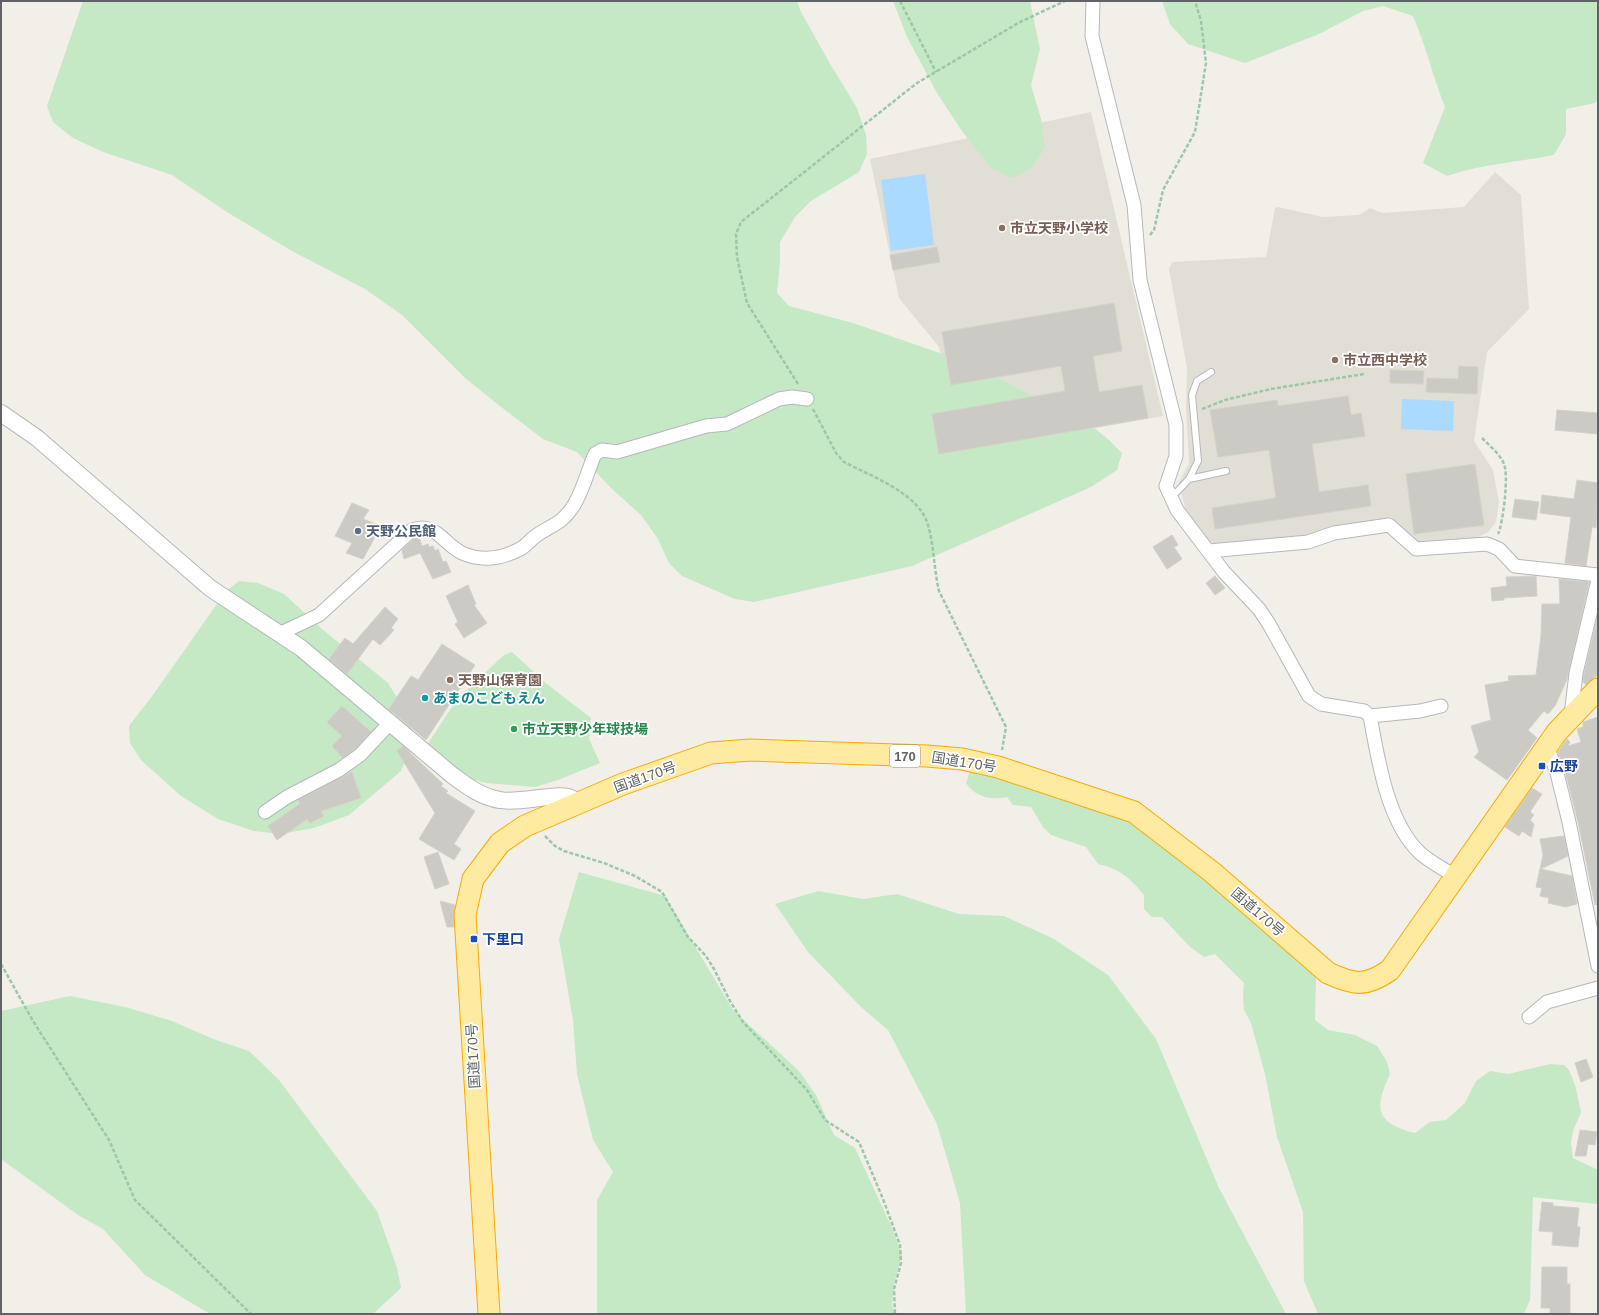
<svg xmlns="http://www.w3.org/2000/svg" width="1599" height="1315" font-family="Helvetica,'Noto Sans JP',sans-serif">
<style>
.education{fill:#e1ded6}
.green{fill:#c5e8c5}
.water{fill:#aadaff}
.building{fill:#cccac5;stroke:#d6d1c6}
.lines{fill:none;stroke-linecap:round;stroke-linejoin:round}
.service-casing{stroke:#b5b8bc;stroke-width:8}
.minor-casing{stroke:#b5b8bc;stroke-width:15}
.tertiary-casing{stroke:#b5b8bc;stroke-width:18}
.trunk-casing{stroke:#f9ab00;stroke-width:23}
.path{stroke:#9cc7a9;stroke-width:2.5;stroke-dasharray:4 2;stroke-linecap:butt}
.service{stroke:#fff;stroke-width:6}
.minor{stroke:#fff;stroke-width:13}
.tertiary{stroke:#fff;stroke-width:16}
.trunk{stroke:#feeaa1;stroke-width:21}
.education-dot{fill:#8d6e63;stroke:#fff;stroke-width:1.5}
.service-dot{fill:#5c6f8a;stroke:#fff;stroke-width:1.5}
.culture-dot{fill:#0f9aa8;stroke:#fff;stroke-width:1.5}
.leisure-dot{fill:#2e9e5b;stroke:#fff;stroke-width:1.5}
.transit-dot{fill:#1a4fb4;stroke:#fff;stroke-width:1.5}
.labels{text-anchor:middle;stroke-width:3.5;stroke-linejoin:round;paint-order:stroke}
.shield{fill:#fff;stroke:#8f9295;stroke-width:1}
.shield-label{font-size:13px;font-weight:bold;fill:#5f6368}
.education-label{font-size:14px;font-weight:bold;fill:#785e54;stroke:#fff;text-anchor:start}
.service-label{font-size:14px;font-weight:bold;fill:#4e5e75;stroke:#fff;text-anchor:start}
.culture-label{font-size:14px;font-weight:bold;fill:#0d838f;stroke:#fff;text-anchor:start}
.leisure-label{font-size:14px;font-weight:bold;fill:#27864d;stroke:#fff;text-anchor:start}
.street-label{font-size:14px;fill:#5f6368;stroke:#fff}
.transit-label{font-size:14px;font-weight:bold;fill:#164399;stroke:#fff;text-anchor:start}
</style>
<rect width="100%" height="100%" fill="#f1efe8"/>
<path class="education" d="M1091,112l72,304 -202,36 -22,-105 -40,-49 -29,-139z
M1495,172l26,23 8,114 -42,43 -13,89 19,29 6,32 -3,20 -8,10 -19,10 -51,1 -27,-26 -91,21 -82,8 -11,-6 -22,-32 -6,-26 10,-18 -3,-57 1,-39 -18,-99 3,-7 94,-5 9,-49 3,-1 45,10 36,-2 11,-7 13,5 81,-6z"/>
<path class="green" d="M83,1h714l4,11 28,50 28,46 9,27 1,19 -8,18 -48,29 -16,16 -15,25v21l-3,30 12,13 64,17 101,35 42,19 50,26 37,16 26,21 13,13 -5,17 -26,17 -179,79 -158,36 -19,-3 -53,-23 -13,-13 -11,-24 -17,-24 -30,-27 -34,-36 -34,-13 -38,-29 -40,-32 -63,-63 -37,-26 -73,-38 -65,-39 -55,-37 -69,-23 -30,-14 -20,-16 -6,-16z
M893,1h137l10,48 -9,36 10,34 4,29 -13,19 -19,11 -21,-9 -30,-38 -25,-38 -30,-56z
M1162,1h436v98l-3,4 -29,6v25l-12,21c-36,7 -72,9 -107,21l-24,-13 22,-56c-12,-30 -19,-61 -32,-91l-30,-10 -20,5 -44,23 -74,29 -57,-19 -18,-20z
M239,581l19,2 26,11 38,35 66,54 19,31 7,23 -13,34 -52,44 -35,13 -33,6 -27,-3 -36,-12 -37,-23 -40,-36 -11,-17 -1,-17 24,-31 73,-104z
M512,652l35,32 44,34 -2,21 11,24 -42,17 -23,7 -49,-4 -25,-7 -34,-31 30,-46 47,-44z
M977,770l85,29 63,18 67,48 124,112 -1,43 13,10 27,5 22,11 10,16 3,12c-16,34 -15,49 25,59l15,-11 16,-2 19,-17 11,-22 14,-10 18,3 42,-10 14,1 5,5 6,15 6,27 -8,19 -2,12 2,15 25,12 -1,34 -64,-7 -3,103 -6,14h-206l-14,-33 -1,-69 -26,-75 -12,-63 -14,-51 -7,-13 -1,-15 1,-12 -29,-29 -11,3 -15,-11 -27,-29h-10l-8,-8v-14c-14,-17 -24,-26 -46,-31l-12,-17 -35,-12 -8,-8 -12,-20 -18,-2 -6,-8c-16,3 -31,1 -41,-14l4,-12z
M579,872l86,24 68,114 66,61 17,24 18,40 21,13 37,80 10,27 -8,28 -2,23 4,8h-299v-114l16,-28 -20,-32 -16,-66 -4,-54 -14,-81z
M818,891l45,8 34,-5 62,20 45,2 50,23 54,36 48,64 63,149 67,126h-320l-6,-111 -23,-79 -49,-94 -27,-23 -53,-55 -33,-48z
M70,996l55,11 47,14 41,18 36,12 30,29 98,131 20,57 4,20 -28,26h-163l-65,-39 -42,-46 -25,-14 -77,-56v-148z"/>
<path class="water" d="M925,174l9,71 -43,6 -10,-71z
M1402,399l52,2 -1,30 -52,-2z"/>
<path class="building" d="M937,247l3,15 -47,8 -3,-15z
M1114,303l8,48 -29,5 6,36 43,-7 6,33 -209,36 -7,-40 133,-23 -4,-25 -110,19 -9,-53z
M1459,366l19,1 -1,27 -51,-2 1,-14 31,1z
M1390,370l34,1 -1,13 -33,-1z
M1348,396l3,19 10,-2 4,23 -53,8 7,48 49,-7 3,21 -156,23 -3,-21 64,-10 -7,-48 -51,7 -8,-47 67,-10 1,6z
M1557,410l41,3v21l-43,-4z
M1475,464l9,61 -70,9 -8,-60z
M1577,480l21,3 -2,45 -4,-1 -6,39 -21,-3 6,-46 -31,-4 2,-18 32,4z
M1515,499l24,3 -3,18 -24,-3z
M352,503l17,7 -6,9 18,7 -18,33 -17,-6 6,-10 -17,-7z
M1172,535l6,10 -4,2 8,12 -15,10 -14,-22z
M416,537h3l3,9 6,-2 1,3 4,-1 2,5 3,-2 5,13 3,-1 5,11 -18,7 -13,-26 -16,6 -2,-9z
M1215,576l10,12 -10,7 -9,-12z
M1536,576l1,20 -33,2v2l-12,1 -1,-13 16,-2 -1,-9z
M1559,579l30,3 -22,97 -12,27 -7,8 -4,-3 -16,19 9,8 -30,42 -33,-23 5,-5 -8,-26 20,-6 -6,-35 24,-4 -1,-5 28,-1 5,-39 1,-32h18z
M468,585l8,19 -2,1 13,18 -23,15 -9,-14 3,-2 -12,-26z
M385,607l13,12 -7,9 3,2 -14,15 -7,-6 -26,35 -18,-15 16,-21 8,6z
M1598,615v59l-12,11 -3,-3 1,-8z
M442,644l33,21 -49,75 -37,-31 22,-33 7,4z
M342,706l29,26 -16,17 -12,9 -11,-12 10,-10 -15,-14z
M1598,717v187l-3,1 -17,-83 -13,-51 -7,-19 9,-13 3,3 -2,4 13,-4 -4,-13 6,-2v-5z
M403,746l40,38 -2,2 7,5 -2,2 29,18 -21,33 7,5 -7,11 -35,-21 16,-26 -38,-62z
M352,772l9,26 -40,13 3,5 -14,7 -3,-4 -30,21 -9,-14 32,-22 -2,-4z
M1532,788l10,6 -12,18 4,3 -4,5 4,4 -3,13 -9,-6 -3,5 -14,-9z
M1564,836l4,20 -27,13 31,7 5,28 -11,3 -18,-4 1,-5 -9,-2 2,-8 -6,-1 7,-32 -3,-16z
M438,852l11,32 -14,5 -11,-32z
M440,901l15,4 -1,22h-7z
M1586,1059l7,18 -12,5 -6,-19z
M1580,1130l17,2 -2,13 -7,-1 -2,12h-11z
M1542,1202l11,1v3l26,2 -2,19h3l-2,20 -26,-2 1,-13 -14,-1z
M1542,1267h25v17h3v30h-20v-6h-9z"/>
<g class="lines">
<g class="service-casing">
<path id="service" d="M1189,479l37,-8
M1171,498l18,-19 9,-18 -6,-66 5,-14 14,-9"/>
</g>
<g class="minor-casing">
<path id="minor" d="M1093,1l-1,35 42,169 6,75 36,145v31l-10,30 11,24 47,62 35,37 10,15 40,72 12,8 43,7 6,5c8,43 17,106 50,137 10,9 24,16 36,24
M1209,551l99,-9 26,-9 55,-8 27,24 71,-5 12,5 16,17 83,9
M279,634l40,-19 93,-85c24,-9 31,14 50,23 20,9 39,6 58,-4 6,-3 11,-10 17,-14 15,-10 25,-12 35,-27 10,-14 16,-38 23,-54l7,-4 15,2 89,-26 21,-2 52,-25 13,-2 15,2
M1370,716l50,-5 21,-5
M1571,716l5,-43 22,-93
M1547,746l10,27 12,49 29,144
M265,812l22,-15 52,-27 21,-15 30,-32
M1529,1017l18,-15 51,-14"/>
</g>
<g class="tertiary-casing">
<path id="tertiary" d="M1,413l36,25 173,150 91,60 151,127c15,11 29,22 48,25 20,4 56,-8 71,-2 2,1 5,4 7,5"/>
</g>
<g class="trunk-casing">
<path id="trunk" d="M489,1314l-24,-399 8,-36 27,-36 25,-17 98,-42 88,-31 39,-3 177,6 35,3 36,8 136,45 78,60 116,101c26,12 38,14 62,-3l167,-238 41,-43"/>
</g>
<path class="path" d="M900,1l36,71
M1150,235l4,-5 9,-40 32,-58 11,-69 -5,-42 -6,-20
M798,384l-51,-81 -10,-46 -1,-23 5,-12 176,-139 103,-61 45,-21
M813,409l23,44 8,9c28,15 75,31 84,63 6,21 6,45 11,66l67,136 -4,23
M1202,409l23,-9 46,-11 93,-15
M1482,438c8,8 18,16 22,26 5,11 -1,60 -6,70
M545,836l10,10 9,5 40,12 31,13 27,16 26,45 18,19 8,13 16,32 13,21 64,68 18,30 34,22 24,57 17,46 1,18 -7,26 1,25
M1,964l32,57 76,119 26,60 116,114"/>
<use href="#service" class="service"/>
<use href="#minor" class="minor"/>
<use href="#tertiary" class="tertiary"/>
<use href="#trunk" class="trunk"/>
</g>
<g class="education-dot">
<circle cx="1002" cy="228" r="4"/>
<circle cx="1335" cy="360" r="4"/>
<circle cx="450" cy="680" r="4"/>
</g>
<circle class="service-dot" cx="358" cy="531" r="4"/>
<circle class="culture-dot" cx="425" cy="698" r="4"/>
<circle class="leisure-dot" cx="514" cy="729" r="4"/>
<g class="transit-dot">
<rect x="1538" y="762" width="8" height="8" rx="2"/>
<rect x="470" y="935" width="8" height="8" rx="2"/>
</g>
<g class="labels">
<rect class="shield" x="890" y="745" width="30" height="22" rx="3"/>
<g class="shield-label">
<text x="905" y="761">170</text>
</g>
<g class="education-label">
<text x="1010" y="233">市立天野小学校</text>
<text x="1343" y="365">市立西中学校</text>
<text x="458" y="685">天野山保育園</text>
</g>
<g class="service-label">
<text x="366" y="536">天野公民館</text>
</g>
<g class="culture-label">
<text x="433" y="703">あまのこどもえん</text>
</g>
<g class="leisure-label">
<text x="522" y="734">市立天野少年球技場</text>
</g>
<g class="street-label">
<text transform="translate(964 762) rotate(9)" y="5">国道170号</text>
<text transform="translate(645 777) rotate(-20)" y="5">国道170号</text>
<text transform="translate(1258 912) rotate(41)" y="5">国道170号</text>
<text transform="translate(473 1056) rotate(-93)" y="5">国道170号</text>
</g>
<g class="transit-label">
<text x="1550" y="771">広野</text>
<text x="482" y="944">下里口</text>
</g>
</g>
<rect width="1599" height="1315" fill="none" stroke="#5f6368" stroke-width="4"/>
</svg>
